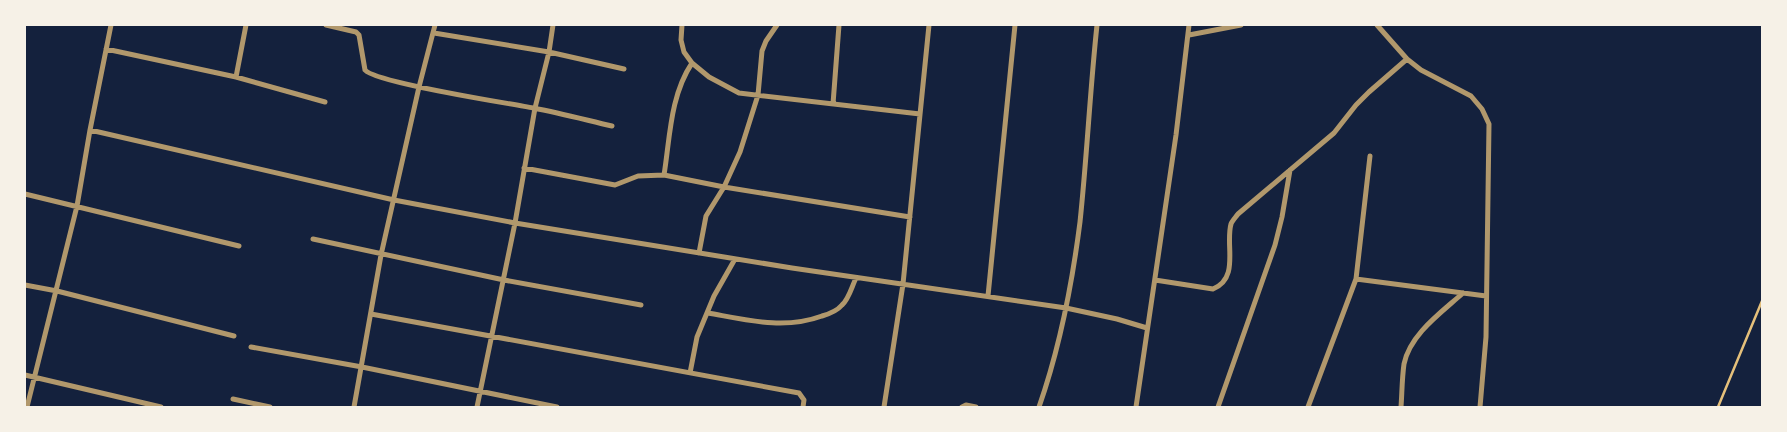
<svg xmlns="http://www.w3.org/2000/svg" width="1787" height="432" font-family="Karla,sans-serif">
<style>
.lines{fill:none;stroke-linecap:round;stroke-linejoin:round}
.path{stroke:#e5c07b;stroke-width:2.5}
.minor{stroke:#b1986c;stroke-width:5}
</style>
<rect width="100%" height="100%" fill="#14213d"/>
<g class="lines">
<path class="path" d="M1718,407l44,-106"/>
<path class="minor" d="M326,25l30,7 3,3 6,35c11,13 143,33 168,38 27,5 53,12 79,18
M682,25l-1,15 3,12 8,11 17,14 30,16 181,21
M1377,25l30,34 14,11 50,26 11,13 7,15 -3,213 -6,70
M434,33l115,19 75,17
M1189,35l52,-10
M106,49l130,28 89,25
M236,77l10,-52
M833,104l6,-79
M90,130l21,-105
M524,168l91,17 23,-9 26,-1 60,12 186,30
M664,175c6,-37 6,-79 28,-112
M25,194l214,52
M313,239l191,41 137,25
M699,253l7,-37 18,-29 16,-35 18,-57 4,-44 4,-10 11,-16
M1356,279l130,17
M1155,280l58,9c27,-11 12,-44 18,-65 1,-3 4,-6 7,-10l96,-81 22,-28 13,-13 38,-33
M25,285l32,6 177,45
M988,296l27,-271
M708,313c39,7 76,17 114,3 7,-2 15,-5 20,-11 7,-6 10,-19 14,-27
M371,314l428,79 5,7 -1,7
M251,347l111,20 195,40
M690,373l7,-36 17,-41 21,-37
M25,375l136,32
M233,399l37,8
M27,407l50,-201 13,-76 304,70 121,23 277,45 274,40 51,11 30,9
M354,407l27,-152 38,-168 16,-62
M477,407l38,-184 20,-115 14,-56 4,-27
M884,407l19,-123 26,-259
M962,407l4,-2 10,2
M1039,407c21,-60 33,-122 41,-185 7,-66 10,-132 17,-197
M1136,407l40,-272 13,-110
M1218,407l57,-162 7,-28 8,-47
M1308,407l48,-128 14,-123
M1401,407c1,-14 1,-29 3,-43 6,-30 38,-52 59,-71"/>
</g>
<rect width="1787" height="432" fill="none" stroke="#f6f1e7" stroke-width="52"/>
</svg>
